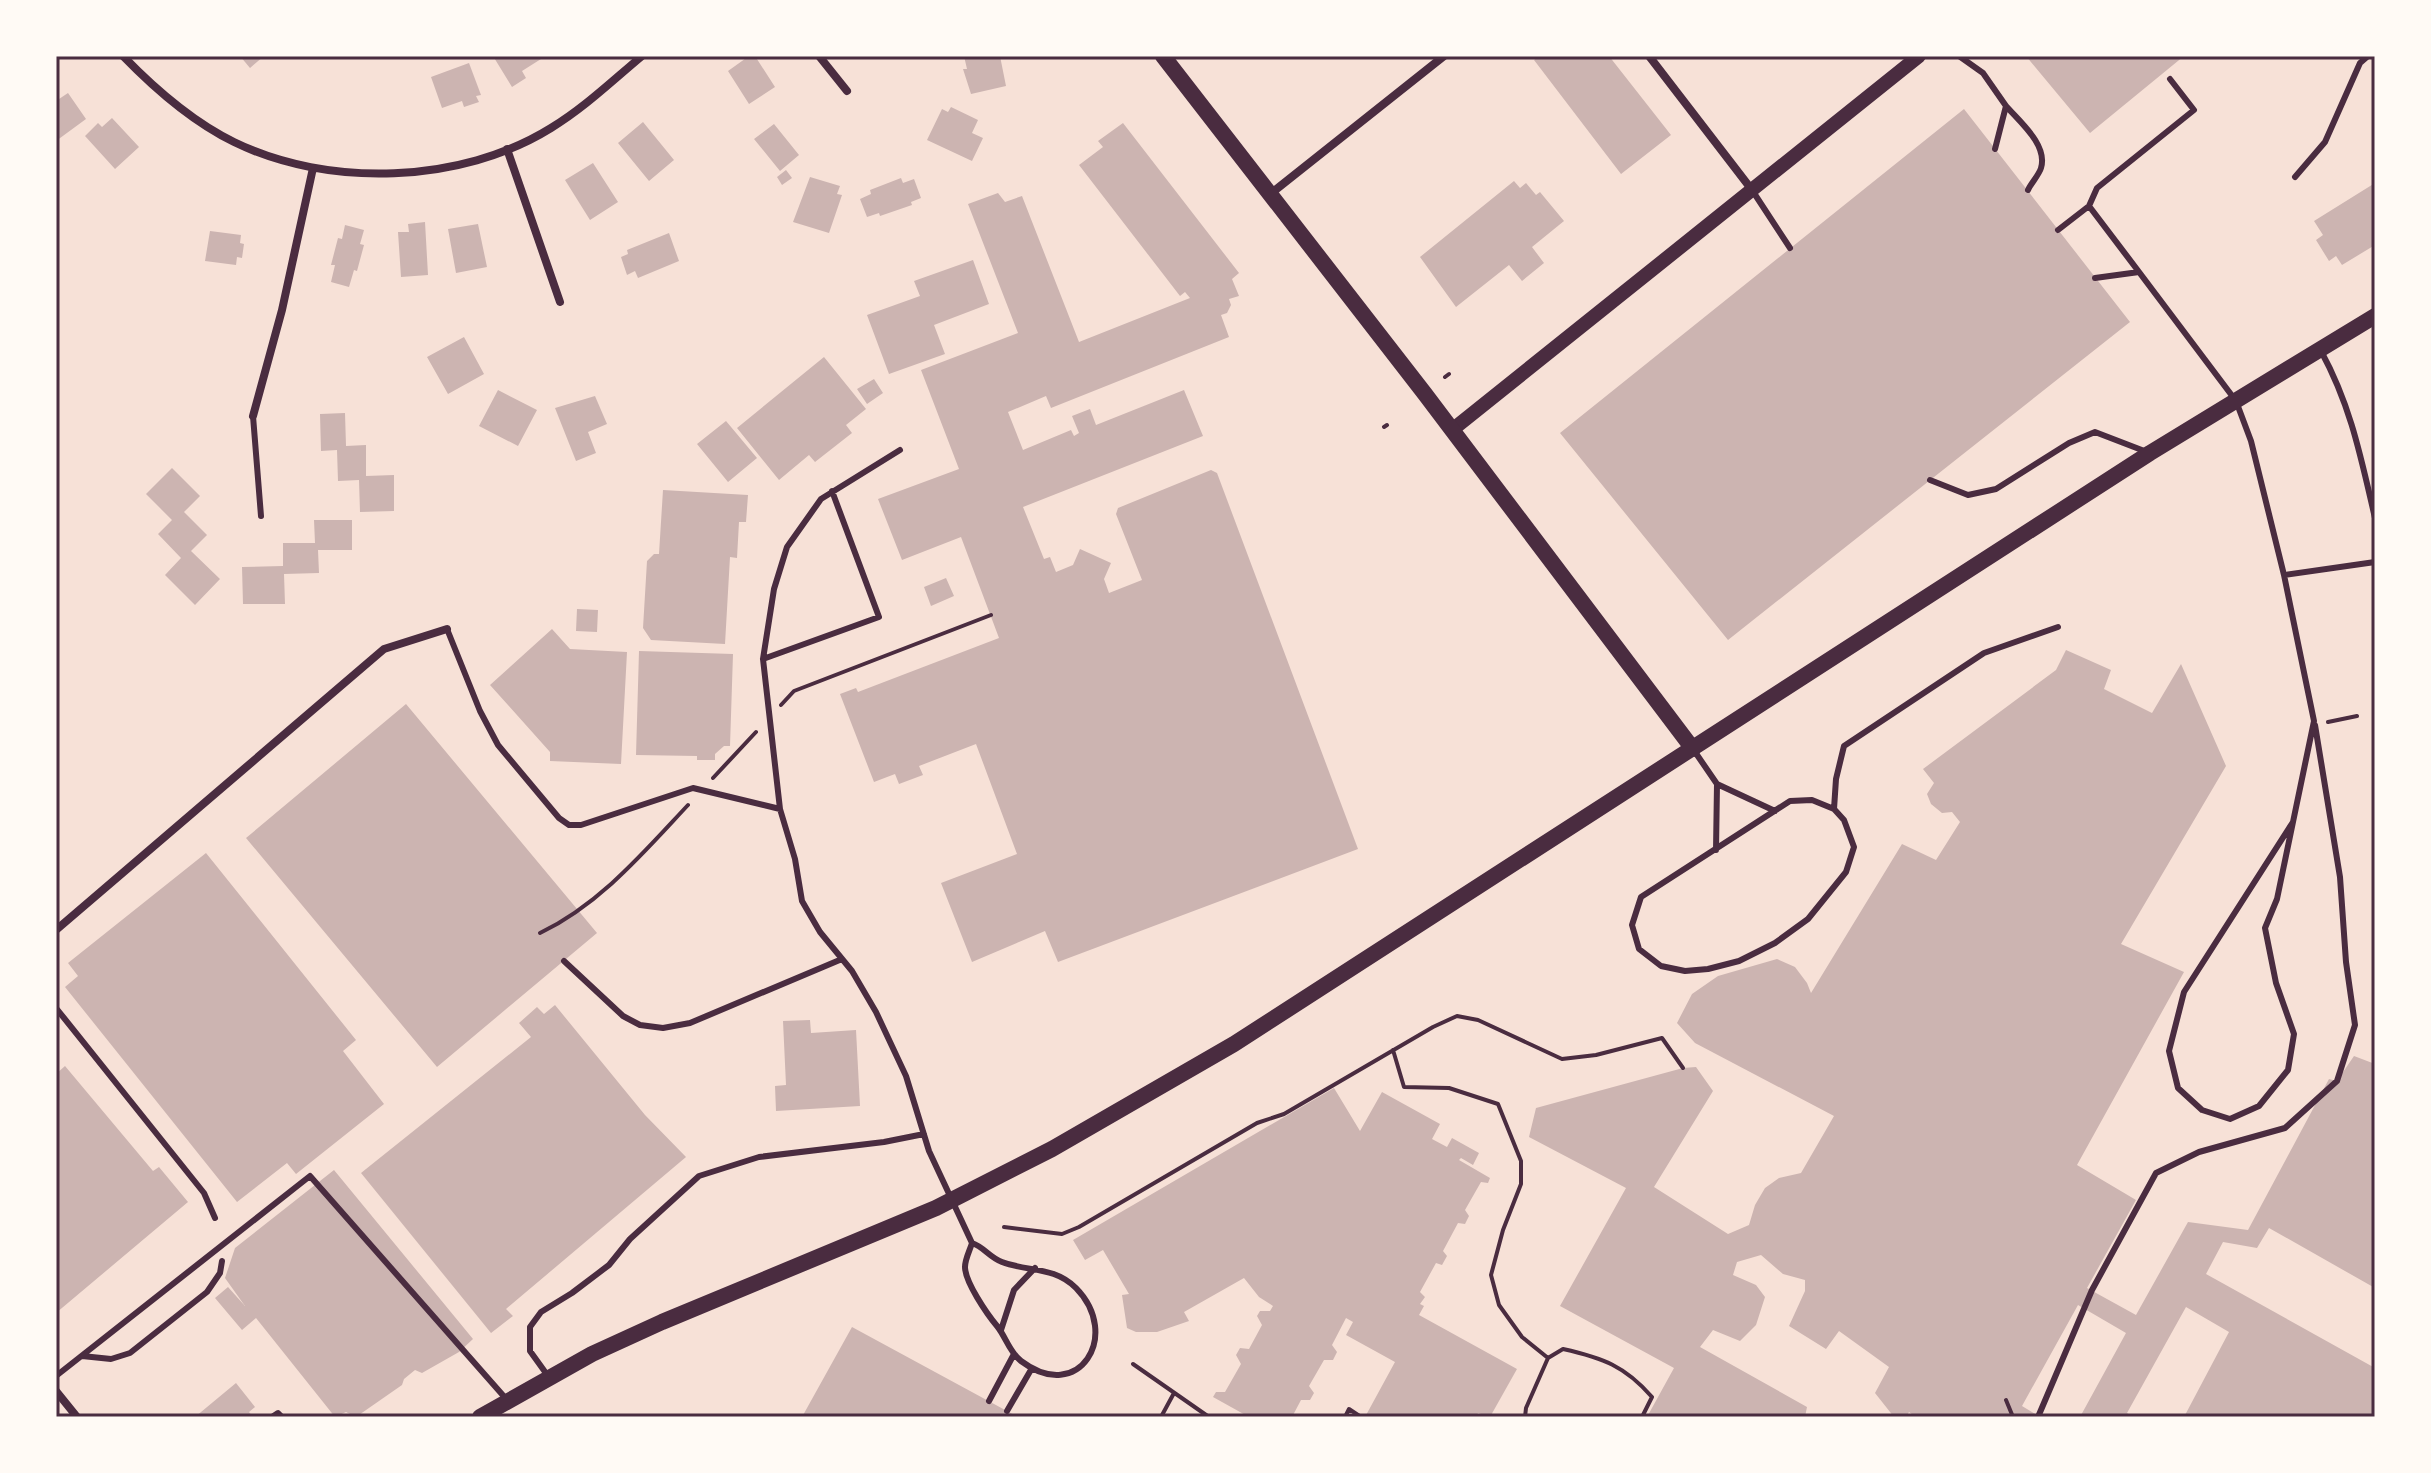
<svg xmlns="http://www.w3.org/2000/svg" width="2431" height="1473" font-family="Lato,sans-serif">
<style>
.building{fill:#ccb4b1}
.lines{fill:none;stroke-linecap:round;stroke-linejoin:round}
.path{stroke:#4a2c40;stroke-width:4}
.service{stroke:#4a2c40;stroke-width:6}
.minor{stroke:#4a2c40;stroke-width:8}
.tertiary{stroke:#4a2c40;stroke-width:14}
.secondary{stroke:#4a2c40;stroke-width:16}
.neatline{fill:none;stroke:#4a2c40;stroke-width:3}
</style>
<rect width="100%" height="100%" fill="#f7e1d7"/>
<path class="building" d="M240,56h24l-14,12z
M493,56h46l2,3 -19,12 4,7 -14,9z
M749,56h6l20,31 -26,17 -21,-33z
M964,56h36l6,30 -35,8 -8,-25h4z
M1539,56h70l62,79 -50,39 -87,-114z
M2026,56h158l-94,77z
M469,63l12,32 -5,1 3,6 -15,5 -2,-6 -20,7 -11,-31z
M68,93l18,26 -30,22v-40z
M951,107l27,13 -6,13 11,5 -11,23 -45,-21 15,-31 6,3z
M1964,109l166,213 -402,318 -168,-207z
M112,118l27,29 -24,22 -30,-33 13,-13 4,4z
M643,122l31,38 -25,21 -31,-38z
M1123,123l116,150 -7,6 7,17 -10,3 2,6 -4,8 -6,2 8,22 -178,71 -5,-12 -38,16 15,38 48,-20 3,6 5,-3 -7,-17 18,-7 6,16 88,-35 19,46 -180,71 21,52 6,-2 6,15 17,-7 7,-16 31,14 -7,16 5,14 33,-13 -26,-66 2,-6 93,-38 6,3 141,376 -300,113 -13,-31 -73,31 -31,-79 76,-29 -41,-110 -57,22 4,9 -24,9 -4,-10 -21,8 -34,-88 16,-6 2,4 141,-54 -38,-101 -59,23 -24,-61 81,-30 -38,-99 97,-37 -50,-129 30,-11 7,9 17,-6 57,146 111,-44 -5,-6 -5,4 -101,-131 24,-18 -5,-6z
M774,124l25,31 -19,16 -26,-32z
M593,163l25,39 -28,18 -25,-40z
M786,170l6,8 -10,7 -5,-8z
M810,177l30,9 -3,8 5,1 -13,38 -36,-11z
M901,178l2,5 11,-4 7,19 -10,4 1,3 -32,11 -1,-3 -12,4 -7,-18 11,-5 -1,-4z
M1514,181l6,7 6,-5 10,12 4,-3 24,29 -32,26 12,16 -22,18 -13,-16 -53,42 -36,-50z
M2375,183v62l-33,20 -6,-9 -7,5 -13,-21 7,-5 -9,-14z
M425,222l3,53 -27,2 -3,-45h11l-1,-8z
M478,224l9,43 -31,6 -8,-44z
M345,225l19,5 -4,14 4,1 -7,26 -3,-1 -5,17 -18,-5 4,-17h-4l7,-27 4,1z
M210,231l31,4 -1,8 4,1 -2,14 -5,-1 -1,8 -31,-4z
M669,233l10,28 -41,17 -3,-7 -8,4 -6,-18 7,-3 -1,-4z
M973,260l16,44 -55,21 11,29 -56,20 -22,-59 53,-19 -6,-15z
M464,337l20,37 -36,20 -21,-37z
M824,357l42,52 -20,16 6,8 -37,29 -6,-7 -30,25 -42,-52z
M874,379l9,14 -16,11 -10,-15z
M498,390l39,20 -19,36 -39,-20z
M595,396l12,28 -19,8 8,21 -20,8 -21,-53z
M345,413l1,33 20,-1v31l28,-1v36l-34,1 -1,-32 -21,1 -1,-31 -16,1 -1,-37z
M726,421l31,37 -29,24 -31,-38z
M172,468l28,28 -16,16 23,23 -16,16 29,28 -25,26 -30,-30 16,-17 -23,-24 14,-14 -26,-26z
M663,490l85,5 -2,27h-7l-2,36 -7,-1 -5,87 -74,-4 -8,-12 4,-67 7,-7h5z
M314,520h38v30h-34l1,23 -35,1 1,30h-42l-1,-37 41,-1v-23h32z
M946,578l8,18 -23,10 -7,-19z
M577,609l21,1 -1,22 -21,-1z
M552,629l18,20 57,3 -6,112 -71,-3v-9l-60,-67z
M2066,650l45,20 -7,19 48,24 29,-49 45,102 -105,178 63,28 -107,193 59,35 -49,88 49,27 52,-93 60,8 81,-151 8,2 17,-25 21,8v224l-106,-60 -12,20 -34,-6 -17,32 169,94v49h-191l45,-85 -43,-25 -59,106 6,4h-53l46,-84 -48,-28 -56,101 18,11 -46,-2 -78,2 -7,-5 -3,5h-12l-19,-24 14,-26 -50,-36 -13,18 -37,-23 16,-35v-11l-22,-6 -22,-19 -24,7 -4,13 23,10 9,12 -9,28 -16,16 -27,-11 -13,17 107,60 -2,10h-158l27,-49 -114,-62 66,-118 -97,-51 7,-29 147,-40 13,-1 17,24 -59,96 74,47 21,-9 6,-20 10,-17 14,-10 22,-5 33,-57 -139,-73 -18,-20 15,-29 26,-18 59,-17 18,8 12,16 4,10 91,-149 34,16 24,-38 -8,-10 -10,1 -11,-9 -4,-10 7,-11 -11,-14 133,-99z
M639,651l94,3 -3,92h-6l-9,8v6h-18v-4l-61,-1z
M406,704l191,229 -160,134 -191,-229z
M206,853l150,187 -13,11 41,53 -88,70 -9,-11 -50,39 -172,-215 13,-11 -10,-13z
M555,1005l90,110 41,42 -180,152 7,7 -22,17 -130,-160 170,-136 -12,-14 18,-16 7,7z
M810,1020l1,13 45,-3 4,76 -84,5 -1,-25 11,-1 -3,-64z
M65,1066l88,105 6,-4 29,35 -132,111v-239z
M1334,1088l26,43 22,-39 58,32 -8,15 15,8 5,-9 27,15 -6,12 -12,-7 -2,2 31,18 -2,5 -7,-1 -16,28 4,6 -4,8 -7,-1 -15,28 4,5 -5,9 -6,-2 -16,29 5,5 -5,7 4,2 -5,9 98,54 -27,48 -12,-4 -2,4h-111l30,-55 -49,-27 7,-13 -7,-4 -14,27 5,7 -4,8h-9l-15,26 5,7 -4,7h-9l-9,17h-43l-36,-20 3,-5h9l16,-28 -5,-9 4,-7 9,1 13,-24 -5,-9 3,-5h10l3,-5 -14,-9 -15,-19 -60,34 5,9 -32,11h-21l-9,-4 -5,-33 7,-1 -26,-44 -18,10 -12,-20z
M334,1170l139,169 -14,13 -37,21 -7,-3 -11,9 -2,6 -46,32 -10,-5 -11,5 -79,-99 -14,12 -27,-32 13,-11 17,19 -20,-28 10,-30z
M852,1327l166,90h-216z
M236,1383l19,24 -6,5 4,5h-58z"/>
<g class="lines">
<path class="path" d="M1445,377l4,-3
M1384,427l3,-2
M781,705l13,-14 197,-76
M2328,722l29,-6
M713,778l43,-46
M540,933c60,-29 103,-80 148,-128
M1393,1050l11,37 45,1 49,16 23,57v23l-18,46 -12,45 8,30 23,32 26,21 -22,50 -1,9
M1004,1227l58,7 17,-7 178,-104 27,-9 149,-87 24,-11 21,4 84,39 34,-4 66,-17 21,30
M1548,1358l15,-9c40,9 62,17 89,48l-10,20
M1133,1364l76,53
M2006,1400l7,17
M1161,1417l13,-24
M1345,1417l4,-8 12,8"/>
<path class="service" d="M1959,56l24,17 23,33 -11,43
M2006,106c14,16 42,39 35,62 -2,7 -10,15 -13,22
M2295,177l30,-35 35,-79 8,-7
M1752,190l38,58
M2089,206l8,-18 97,-78 -24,-31
M2058,230l31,-24 50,66
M2095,278l44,-6 97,129 15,40 33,134 30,146 -21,101 -109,170 -15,59 9,37 24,22 28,9 29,-13 29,-36 6,-36 -18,-51 -11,-55 12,-29 16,-77
M2321,351c30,55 40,107 54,167
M253,416l8,100
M900,450l-79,49 -34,48 -13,42 -11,70 17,150 15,50 7,42 18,31 32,39 24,41 30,64 23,75 43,92
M1930,480l38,15 28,-6 73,-46 26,-11 52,20
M2284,575l91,-13
M447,629l33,82 18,34 61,73 10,7h12l112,-37 87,21
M763,659l116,-42 -47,-126
M1693,749l24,35
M1812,800l22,9 10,11 10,27 -8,25 -38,47 -33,24 -36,18 -31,8 -23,2 -24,-5 -22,-17 -7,-24 9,-28 149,-96z
M1834,809l2,-30 8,-33 140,-93 74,-26
M1716,850l1,-66 58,27
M564,961l59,55 17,9 23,3 27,-5 152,-64
M56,1008l148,185 11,25
M972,1243c12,4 17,14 30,19 26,10 52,4 74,26 46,47 3,117 -55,73 -12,-9 -15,-24 -24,-35 -10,-12 -32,-44 -32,-59 0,-8 5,-17 7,-24z
M1001,1330l13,-40 21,-22
M82,1356l29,3 19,-6 77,-61 13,-19 2,-12
M56,1376l254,-200 198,225
M548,1376l-18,-25v-24l11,-15 31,-19 37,-28 21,-26 69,-63 60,-19 125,-15 40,-8
M989,1401l25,-47
M1007,1411l25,-43
M272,1417l6,-4 4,4
M2038,1417l54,-127 64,-117 43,-21 86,-24 52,-47 18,-56 -9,-63 -6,-85 -25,-152"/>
<path class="minor" d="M123,56c31,32 70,66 111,86 94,46 227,42 317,-14 33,-20 61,-47 91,-72
M819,56l28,35
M1649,56l103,134
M507,149l53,153
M1269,195l175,-139
M253,416l29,-106 31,-142
M56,930l328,-281 63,-20
M56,1391l21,26"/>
<path class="tertiary" d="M1452,430l467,-374"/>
<path class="secondary" d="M1163,56l262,338 268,355
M480,1417l112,-63 70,-32 274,-114 116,-59 182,-105 916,-591 225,-137"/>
</g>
<rect width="2431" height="1473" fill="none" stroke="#fffaf5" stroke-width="116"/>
<rect x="58" y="58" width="2315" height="1357" class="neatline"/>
</svg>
